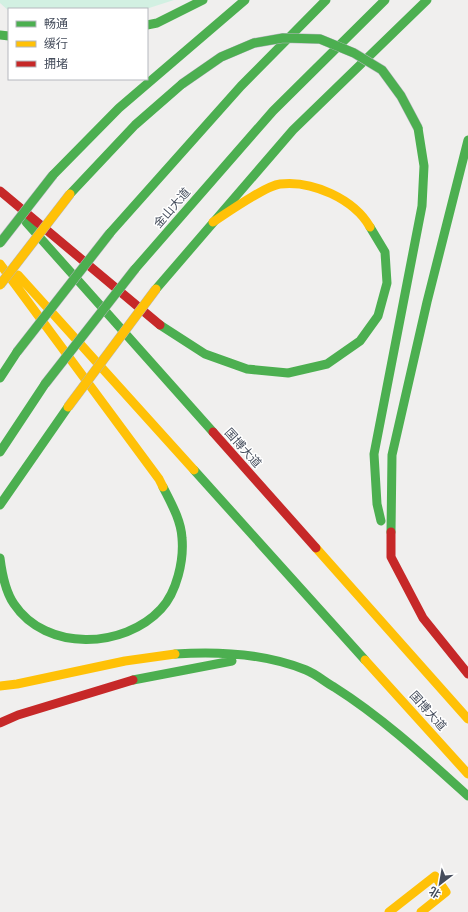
<svg xmlns="http://www.w3.org/2000/svg" width="468" height="912" font-family="Barlow,'Noto Sans SC',sans-serif">
<style>
.green{fill:#d2f0e2}
.lines{fill:none;stroke-linecap:round;stroke-linejoin:round}
.fast{stroke:#4caf50;stroke-width:9}
.slow{stroke:#ffc107;stroke-width:9}
.jam{stroke:#c62828;stroke-width:9}
.fast-bridge-casing{stroke:#b4b6be;stroke-width:10;stroke-linecap:butt}
.slow-bridge-casing{stroke:#b4b6be;stroke-width:10;stroke-linecap:butt}
.fast-bridge{stroke:#4caf50;stroke-width:9}
.slow-bridge{stroke:#ffc107;stroke-width:9}
.labels{text-anchor:middle;stroke-width:3;stroke-linejoin:round;paint-order:stroke}
.street-label{font-size:12px;fill:#454d5c;stroke:#fff}
</style>
<rect width="100%" height="100%" fill="#f0efee"/>
<path class="green" d="M0,0h174l-28,9h-137v2l-9,-8z"/>
<g class="lines">
<path class="fast" d="M147,25l10,-2 46,-23
M0,35l9,1
M53,175l66,-67 126,-108
M70,194l65,-69 47,-41
M26,222l187,210
M110,233l131,-147 85,-86
M135,269l138,-158 112,-111
M156,289l137,-159 134,-130
M160,325l45,29 42,15 41,4 39,-9 33,-23 18,-25 9,-33 -2,-31 -15,-25
M0,378l17,-26
M0,452l45,-68
M194,470l171,190
M0,505l68,-98
M381,521l-4,-17 -3,-50 48,-248 2,-40 -6,-38
M391,532l1,-77 35,-153 41,-162
M0,558c2,16 5,33 14,46 32,48 110,45 147,5 16,-17 23,-49 21,-71 -1,-18 -11,-35 -19,-51
M175,654c44,-3 89,-1 131,16 10,4 19,12 28,17 49,31 91,70 134,109
M133,680l99,-19"/>
<path class="slow" d="M213,222c14,-9 52,-36 67,-38 32,-4 74,15 90,43
M0,264l159,215 4,8
M18,275l176,195
M316,548l152,171
M365,660l103,114
M0,686l17,-2 108,-23 50,-7
M389,912l46,-36 11,16 -25,20"/>
<path class="jam" d="M0,191l160,134
M213,432l103,116
M391,532v25l32,61 45,56
M0,723l18,-8 115,-35"/>
<g class="fast-bridge-casing">
<path id="fast-bridge" d="M182,84l39,-27 33,-14 29,-5 37,1 34,14 28,17 19,26 17,32
M0,243l53,-68
M17,352l93,-119
M45,384l90,-115"/>
</g>
<g class="slow-bridge-casing">
<path id="slow-bridge" d="M0,285l70,-91
M68,407l88,-118"/>
</g>
<use href="#fast-bridge" class="fast-bridge"/>
<use href="#slow-bridge" class="slow-bridge"/>
</g>
<g class="labels">
<g class="street-label">
<text transform="translate(172 208) rotate(-49)" y="4">金山大道</text>
<text transform="translate(243 448) rotate(48)" y="4">国博大道</text>
<text transform="translate(428 711) rotate(48)" y="4">国博大道</text>
</g>
</g>
<rect x="8" y="8" width="140" height="72" fill="#ffffff" stroke="#b5b8be"/>
<rect x="16" y="21" width="20" height="6" fill="#4caf50" stroke="#b5b8be"/>
<text x="44" y="28" font-size="12" fill="#454d5c">畅通</text>
<rect x="16" y="41" width="20" height="6" fill="#ffc107" stroke="#b5b8be"/>
<text x="44" y="48" font-size="12" fill="#454d5c">缓行</text>
<rect x="16" y="61" width="20" height="6" fill="#c62828" stroke="#b5b8be"/>
<text x="44" y="68" font-size="12" fill="#454d5c">拥堵</text>
<g transform="translate(440 884) rotate(211)" stroke="#ffffff" stroke-width="3" paint-order="stroke">
<path d="M0-3L7 15L0 10L-7 15Z" fill="#454d5c"/>
<text y="-6" font-size="11" font-weight="bold" text-anchor="middle" fill="#454d5c">北</text>
</g>
</svg>
